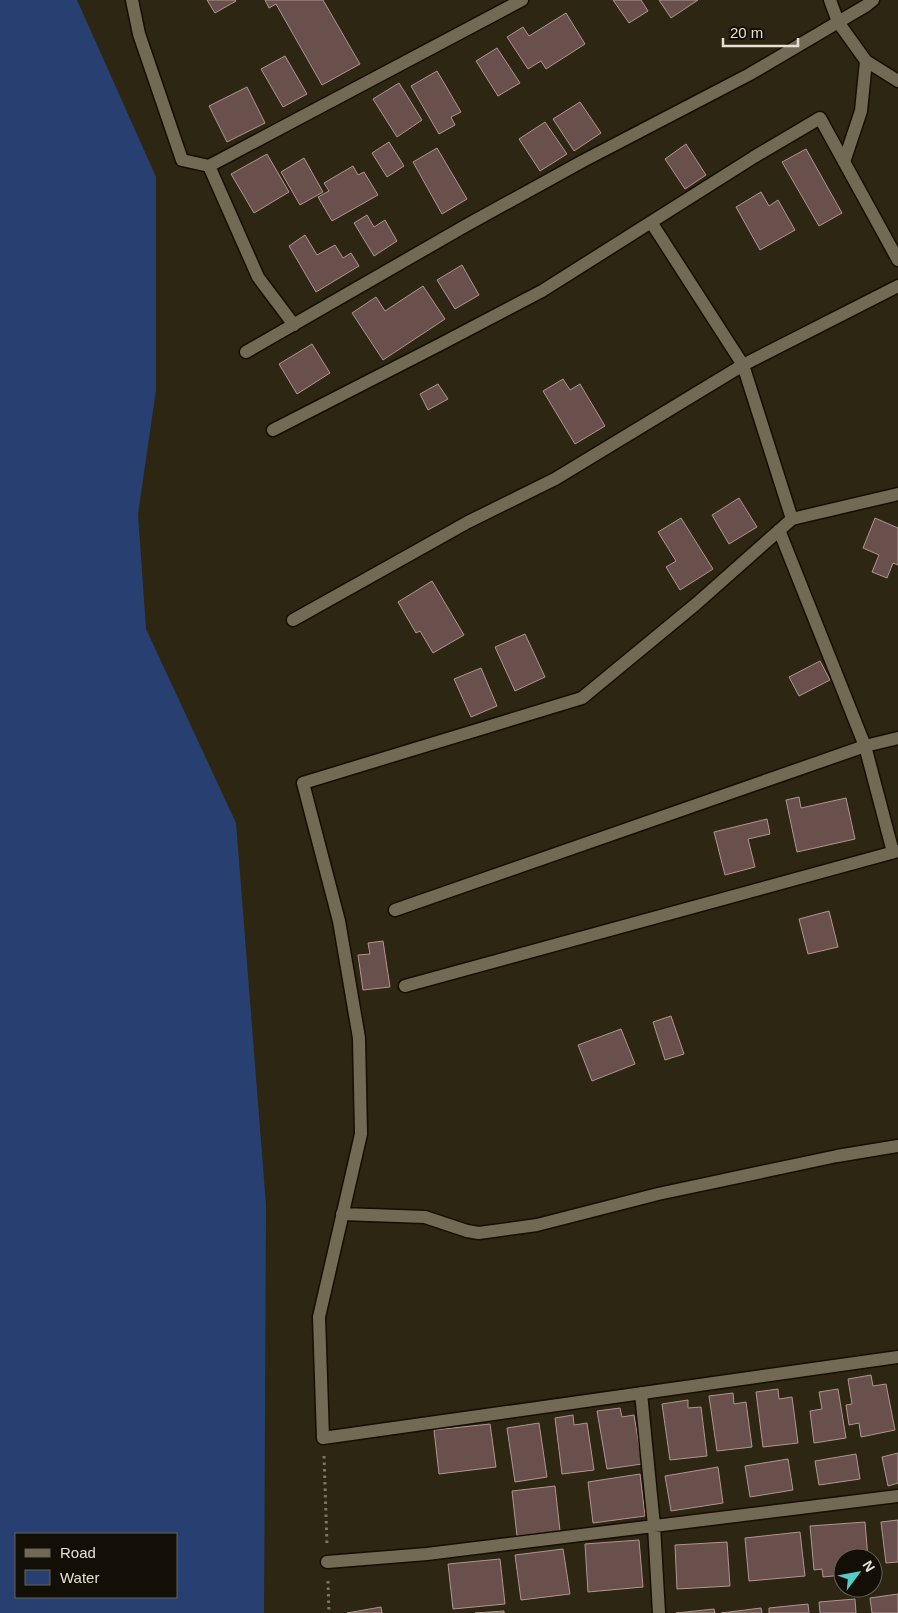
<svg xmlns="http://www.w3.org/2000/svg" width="898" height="1613" font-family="Arial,sans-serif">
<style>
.water{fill:#284071;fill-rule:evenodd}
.building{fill:#69504d;stroke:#b19591}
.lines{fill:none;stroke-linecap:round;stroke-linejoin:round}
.minor-casing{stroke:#160e00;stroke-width:15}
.path{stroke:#7d7767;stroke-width:3;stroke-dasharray:2.5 4;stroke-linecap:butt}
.minor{stroke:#736a55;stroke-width:12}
</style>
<rect width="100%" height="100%" fill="#2d2612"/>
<path class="water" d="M0,0h77l79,177v213l-18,124 8,115 90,194 30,382 -2,408h-264zM16,1534h160v63h-160z"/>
<path class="building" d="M207,0h28l1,1 -21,12z
M265,0h58l37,64 -38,21 -46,-81 -7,4z
M613,0h28l7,11 -19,12z
M659,0h39l-27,18z
M566,13l19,31 -39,25 -5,-8 -13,8 -21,-32 16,-10 6,9z
M497,48l23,35 -22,13 -22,-35z
M285,56l22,38 -24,13 -22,-38z
M437,71l24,41 -10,5 4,8 -16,9 -28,-48z
M399,83l23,37 -25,17 -24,-38z
M247,87l18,36 -38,19 -18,-36z
M580,102l21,31 -27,18 -21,-32z
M545,122l22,32 -27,17 -21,-32z
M389,142l15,24 -17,11 -15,-24z
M686,144l20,31 -21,14 -20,-30z
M437,148l30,51 -25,15 -29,-52z
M806,149l36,64 -23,13 -37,-64z
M267,154l22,38 -35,21 -23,-39z
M304,158l19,34 -23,13 -19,-33z
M353,166l5,9 6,-3 14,23 -46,26 -14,-24 11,-6 -5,-8z
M761,192l8,14 9,-6 17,30 -35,20 -24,-43z
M367,215l7,12 11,-7 12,21 -23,15 -20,-33z
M305,235l12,20 18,-10 8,13 8,-5 8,13 -43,26 -27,-46z
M462,265l17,30 -24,14 -18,-29z
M423,286l22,33 -62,41 -31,-47 24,-16 9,14z
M312,344l18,29 -33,21 -18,-30z
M563,379l7,11 10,-6 25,42 -30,18 -32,-53z
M438,384l10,15 -20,11 -8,-16z
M739,498l18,29 -28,17 -17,-29z
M681,518l32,51 -33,21 -14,-23 10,-6 -18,-29z
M875,518l23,10v37l-5,-2 -6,15 -15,-6 7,-17 -16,-7z
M432,581l32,54 -31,18 -13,-22 -4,2 -18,-31z
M525,634l20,43 -30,14 -20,-44z
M820,661l10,19 -31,16 -10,-19z
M481,668l16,38 -26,11 -17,-38z
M799,797l2,11 45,-10 9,41 -58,13 -11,-52z
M767,819l3,15 -22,5 7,28 -30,8 -11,-43z
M829,911l9,36 -30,7 -9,-35z
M383,941l7,46 -27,3 -5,-35 12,-1 -2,-11z
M671,1016l13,38 -19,6 -12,-38z
M621,1029l14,35 -43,17 -14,-36z
M871,1375l2,11 13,-2 9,46 -34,7 -2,-14 -10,2 -3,-20 6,-1 -4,-25z
M778,1389l1,10 13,-2 6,46 -35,4 -7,-55z
M838,1389l8,49 -32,5 -4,-32 12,-2 -3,-17z
M733,1393l1,11 12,-2 6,45 -35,4 -8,-55z
M688,1400v8l13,-1 6,49 -37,4 -8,-56z
M620,1408l2,9 12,-2 8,49 -35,5 -10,-58z
M573,1415l1,10 13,-2 7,47 -32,4 -7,-56z
M539,1423l8,54 -32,5 -8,-54z
M490,1424l6,43 -57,7 -5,-44z
M898,1453v30l-10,3 -6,-29z
M856,1454l4,25 -41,6 -4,-24z
M788,1459l5,31 -43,7 -5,-31z
M718,1467l5,36 -52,8 -6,-35z
M640,1474l5,42 -52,7 -5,-41z
M555,1486l5,45 -43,5 -5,-45z
M898,1520v42l-12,1 -5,-41z
M865,1522l3,36h-25v17l-20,2 -1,-8 -8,1 -4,-44z
M800,1532l5,44 -56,5 -4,-43z
M639,1540l4,47 -55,5 -3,-48z
M727,1542l3,44 -53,3 -2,-44z
M563,1549l7,45 -49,6 -6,-45z
M500,1559l5,45 -52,5 -5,-45z
M898,1594v19h-26l-2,-15z
M855,1599l1,14h-36l-1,-11z
M808,1604l1,9h-40v-5z
M381,1607l1,6h-35z
M761,1608l1,5h-41z
M714,1609l1,4h-39z
M504,1611v2h-29z"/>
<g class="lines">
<g class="minor-casing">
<path id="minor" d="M132,0l7,34 43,126 27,6 313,-166
M830,0l8,22 28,39 32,20
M844,162l17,-51 5,-50
M209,166l49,111 36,48
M651,222l92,143 49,154
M246,352l219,-126 118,-65 167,-87 117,-69 6,-5
M273,430l166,-85 103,-54 212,-134 66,-39 78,142
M898,494l-106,25 -96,85 -114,94 -279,85 36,138 20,117 2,96 -42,183 4,121 575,-81
M779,530l86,216 28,106
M293,620l175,-98 87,-43 188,-114 155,-79
M395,910l470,-164 33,-8
M405,986l493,-135
M342,1214l83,3 42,14 12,2 58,-8 121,-31 179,-38 61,-10
M641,1393l13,133 5,87
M327,1562l100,-8 471,-58"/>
</g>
<path class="path" d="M324,1456l3,89
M328,1581l1,32"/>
<use href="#minor" class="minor"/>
</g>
<rect x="15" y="1533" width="162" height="65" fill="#130f07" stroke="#676359"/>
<rect x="25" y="1549" width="25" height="8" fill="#736a55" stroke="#676359"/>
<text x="60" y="1558" font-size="15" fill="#e5e0d4">Road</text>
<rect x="25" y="1570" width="25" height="15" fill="#284071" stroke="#676359"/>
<text x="60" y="1583" font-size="15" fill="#e5e0d4">Water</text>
<g transform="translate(858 1573) rotate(58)"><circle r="24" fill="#130f07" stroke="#676359"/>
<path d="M0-4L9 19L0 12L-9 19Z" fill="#54cdc7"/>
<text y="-8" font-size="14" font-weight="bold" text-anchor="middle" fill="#e5e0d4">N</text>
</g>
<path d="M723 38v8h75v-8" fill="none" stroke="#e5e0d4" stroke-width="2.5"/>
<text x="730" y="38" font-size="15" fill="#e5e0d4" stroke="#130f07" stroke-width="4" paint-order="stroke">20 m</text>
</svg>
